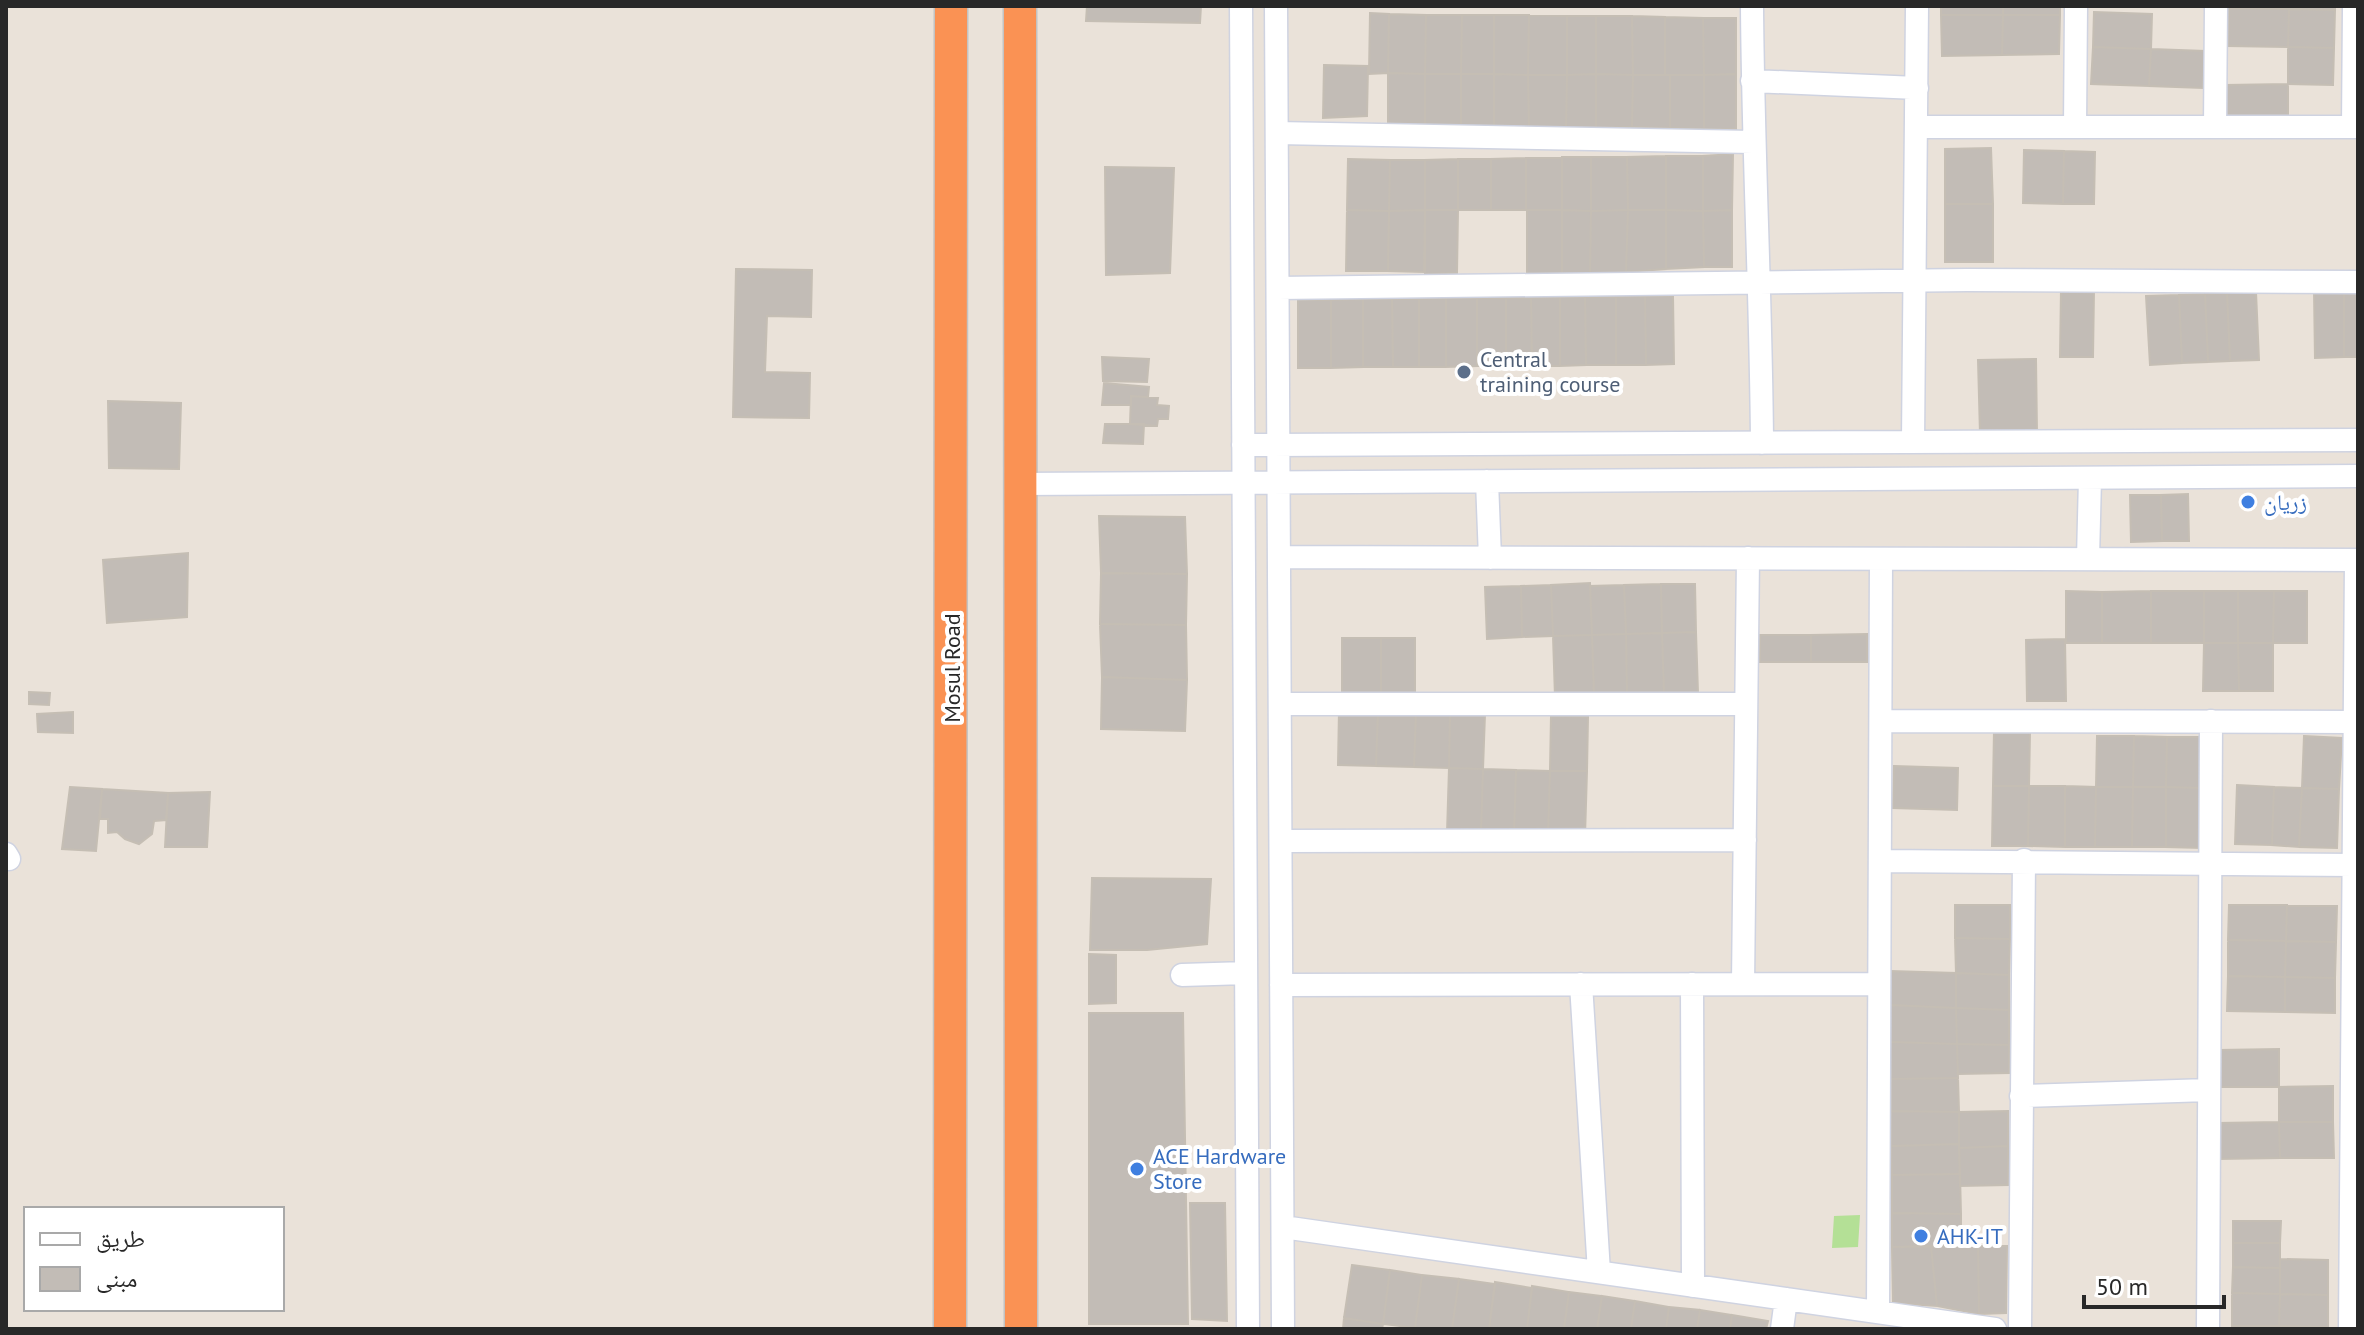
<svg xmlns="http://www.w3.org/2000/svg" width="2364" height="1335" font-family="'PT Sans','Noto Naskh Arabic',sans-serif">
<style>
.green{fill:#b4e096}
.building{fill:#c2bcb6;stroke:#c5beb4;stroke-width:2}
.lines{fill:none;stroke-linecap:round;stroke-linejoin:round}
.minor-casing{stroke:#cfd3e1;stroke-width:25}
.highway-casing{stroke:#c3c3c3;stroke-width:35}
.minor{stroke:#fff;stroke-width:22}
.highway{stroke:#fa9254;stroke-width:32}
.service-dot{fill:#5c6f8a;stroke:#fff;stroke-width:3}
.shop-dot{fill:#3f7fe0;stroke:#fff;stroke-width:3}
.labels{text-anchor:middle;stroke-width:8;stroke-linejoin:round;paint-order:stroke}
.service-label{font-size:22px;fill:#4e5e75;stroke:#fff;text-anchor:start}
.shop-label{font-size:22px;fill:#366cbe;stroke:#fff;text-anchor:start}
.street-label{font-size:22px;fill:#282828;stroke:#fff}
</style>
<rect width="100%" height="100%" fill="#eae2d9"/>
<path class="green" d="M1860,1215l-2,32 -26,1 2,-32z"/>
<path class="building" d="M1087,6h114l-1,17 -114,-2z
M1941,6h62v9h-62z
M2003,6h57v9h-57z
M2289,6h46v4l-46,-1z
M2229,8l60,1 -1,38 -60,-1z
M2289,9l46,1 -1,38 -46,-1z
M2094,12l58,2 -1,35 -58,-2z
M1370,13l19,1 -1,59 -19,1z
M1389,14l37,1 -1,59 -37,-1z
M1426,15h36l-1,59h-36z
M1462,15h32v59h-33z
M1494,15h35l-1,60 -34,-1z
M1529,15l38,1v59h-39z
M1941,15h62l-1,40 -60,1z
M2003,15h57l-1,39 -57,1z
M1567,16h29v58l-29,1z
M1596,16h36l1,59 -37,-1z
M1632,16l33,1v58h-32z
M1665,17l38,1 1,57h-39z
M1703,18h33v56l-32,1z
M2093,47l58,2 -2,37 -58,-2z
M2288,47l46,1 -1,37 -45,-1z
M2151,49l54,2 -2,37 -54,-2z
M1324,65l44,1 -1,50 -44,2z
M1388,73l37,1v54h-37z
M1425,74h36v54h-36z
M1461,74h33v54h-33z
M1494,74l34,1 1,52 -35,1z
M1596,74v54h-30l1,-53z
M1596,74l37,1 -1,52 -36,1z
M1736,74v55h-32v-54z
M1528,75h39l-1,53 -37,-1z
M1633,75h37v53l-38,-1z
M1670,75h34v54l-34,-1z
M2288,84v40h-62v-39z
M1991,148l2,56h-48v-55z
M2024,150l40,1 -1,53 -40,-1z
M2064,151l31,1 -1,52h-31z
M1733,154l-1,56 -29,1v-55z
M1666,156h37v55l-37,-1z
M1666,156v54h-38l-1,-53z
M1562,157h29v54l-29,-1z
M1591,157h36l1,53 -37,1z
M1526,158h36v52h-36z
M1526,158v52h-35v-51z
M1348,159l42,1 -1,51 -42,-1z
M1458,159h33v51h-33z
M1458,159v51h-33v-50z
M1390,160h35v50l-36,1z
M1105,167l69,1 -4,105 -64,2z
M1945,204h48v58h-48z
M1347,210l42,1 -1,60h-42z
M1425,210l-1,62 -36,-1 1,-60z
M1425,210h33l-1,63 -32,1z
M1527,210h35v64h-35z
M1562,210l29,1 -1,65h-28z
M1628,210h38v59l-40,3z
M1628,210l-2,62 -36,4 1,-65z
M1666,210l37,1 1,56 -38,2z
M1732,210v57h-28l-1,-56z
M736,269l76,1 -1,47 -44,-1 -2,56 45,1 -1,45 -76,-1z
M2061,290h33l-1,67h-33z
M2314,290h30v67l-29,1z
M2344,290h14v67h-14z
M2256,292l3,68 -29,1 -3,-68z
M2227,293l3,68 -22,1 -3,-68z
M2205,294l3,68 -26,1 -3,-68z
M2179,295l3,68 -32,2 -4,-69z
M1645,296h28l1,68 -28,1z
M1645,296l1,69h-30v-68z
M1560,297h25l1,68 -26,1z
M1560,297v69h-28l-1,-68z
M1585,297h31v68h-30z
M1446,298h31v68l-31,1z
M1446,298v69h-27v-68z
M1477,298h29v68h-29z
M1506,298h25l1,68h-26z
M1363,299v68l-32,1v-68z
M1363,299h29l1,68h-30z
M1392,299h27v68h-26z
M1298,300h33v68h-33z
M1102,357l47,2 -2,23 -44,-1z
M2036,359l1,74 -57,1 -2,-74z
M1104,383l45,4 -1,10 -17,-1v9h-29z
M1131,396l27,2 -1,7 12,1 -1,13h-10l-1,7 -27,-2z
M108,401l73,2 -2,66 -70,-1z
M1105,424h39l-1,20 -40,-1z
M2188,494l1,47h-27l-1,-46z
M2130,495h31l1,46 -31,1z
M1099,516l86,1 2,57 -86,-1z
M188,553l-1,64 -80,6 -4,-63z
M1101,573l86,1 -1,51 -86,-1z
M1590,583l2,52 -39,1 -2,-51z
M1661,584h34l1,48 -34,1z
M1661,584l1,49 -36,1 -2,-49z
M1551,585l2,51 -31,1 -1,-51z
M1624,585l2,49 -34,1 -2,-49z
M1521,586l1,51 -35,2 -2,-52z
M2066,591l36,1v51h-36z
M2151,591h53v52h-53z
M2151,591v52h-49v-51z
M2204,591h34v52h-34z
M2238,591h36l-1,52h-35z
M2274,591h33v52h-34z
M1100,624l86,1 1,55 -85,-3z
M1696,632l2,61 -34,1 -2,-61z
M1662,633l2,61 -37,1 -1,-61z
M1626,634l1,61 -33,1 -2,-61z
M1867,634v28h-56v-27z
M1592,635l2,61 -39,1 -2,-61z
M1760,635h51v27h-51z
M1342,638h39v57h-39z
M1381,638h34v57h-34z
M2065,639l1,62h-39l-1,-61z
M2204,643h34l1,48h-36z
M2238,643h35v48h-34z
M1102,677l85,3 -2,51 -84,-2z
M29,692l21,1 -1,12 -20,-1z
M1339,710l39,1 -2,55 -38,-1z
M1378,711l38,1 -2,55 -38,-1z
M73,712v21l-35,-1 -1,-18z
M1416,712l34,1 -1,55 -35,-1z
M1450,713l35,1 -2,55 -34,-1z
M1551,716l37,1 -1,54h-37z
M1994,731l36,1 -1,54h-36z
M2097,736h37l-1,51h-37z
M2134,736l33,1 -1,50h-33z
M2304,736l38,2 -3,51 -37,-1z
M2167,737h37l-1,51 -37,-1z
M1894,766l64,2 -1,42 -64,-2z
M1449,768l34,1 -2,65 -34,-1z
M1483,769l33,1 -2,65 -33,-1z
M1516,770l34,1 -2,64h-34z
M1550,771h37l-2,65 -37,-1z
M2237,785l37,2 -2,58 -37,-1z
M1993,786h36l-1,60h-36z
M2029,786h36v61l-37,-1z
M2065,786l31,1 -1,60h-30z
M70,787l32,2 -6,62 -34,-2z
M2096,787h37l-1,60h-37z
M2133,787h33v60h-34z
M2166,787l37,1 -1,60 -36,-1z
M2274,787l28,1 -3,59 -27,-2z
M2302,788l37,1 -2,59 -38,-1z
M102,789l66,4 -2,27 -12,1 -2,13 -13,10 -14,-5 -8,-7 -9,1v-14h-8z
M210,792l-3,55h-42l3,-54z
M1092,878l119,1 -4,65 -60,6h-57z
M1955,905h55v34l-55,-1z
M2229,905h58l-1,36 -58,-1z
M2287,906h50l-1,36 -50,-1z
M1955,938l55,1 -1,36 -53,-2z
M2228,940l58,1 -1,36 -57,-1z
M2286,941l50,1 -1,36 -50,-1z
M1089,954l27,1v48l-27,1z
M1890,971l66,2v35l-66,-3z
M1956,973l53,2v35l-53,-2z
M2228,976l57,1v35l-58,-1z
M2285,977l50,1v35l-50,-1z
M1890,1005l66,3 1,36 -67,-2z
M1956,1008l53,2v35l-52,-1z
M1089,1013h94l5,311h-99z
M1890,1042l67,2 1,34 -67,1z
M1957,1044l52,1v28l-51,1z
M2279,1049v38h-59l-1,-37z
M1958,1078l1,34 -68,-1v-32z
M2333,1086v36h-54v-35z
M1891,1111l68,1v32l-68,2z
M2008,1111v35l-49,2v-36z
M2279,1122l1,36 -62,1v-36z
M2279,1122h54l1,36h-54z
M1959,1144l1,30 -68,1 -1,-29z
M2008,1146v39l-48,1 -1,-38z
M1960,1174l1,40 -69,-1v-38z
M1190,1203h35l2,118 -35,-2z
M1892,1213l69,1v32l-69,1z
M2233,1221h48l-1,22h-47z
M2233,1243h47v25l-47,-1z
M1931,1246h47l1,68 -42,-8z
M1931,1246l6,60 -44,-3 -1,-56z
M1978,1246h29l-1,67 -27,1z
M2280,1259l48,1v35l-48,-1z
M1352,1265l38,5 -7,54 -39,-6z
M2233,1267l47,1v26l-48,-1z
M1390,1270l32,5 -7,53 -32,-4z
M1422,1275l37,4 -7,50 -37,-1z
M1459,1279l36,5 -6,45h-37z
M1495,1282l37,6 -5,41h-38z
M1532,1286l37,6 -5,37h-37z
M1569,1292l33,4 -5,33h-33z
M2232,1293l48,1 -1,32h-47z
M2280,1294l48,1v32l-49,-1z
M1602,1296l33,5 -4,28h-34z
M1635,1301l34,6 -3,22h-35z
M1669,1307l31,3 -3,19h-31z
M1700,1310l32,5 -2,14h-33z
M1732,1315l36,6 -2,8h-36z
M1344,1318l39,6 -1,5h-39z
M2279,1326l49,1v2h-49z"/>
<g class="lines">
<g class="minor-casing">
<path id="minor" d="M1241,6l7,1323
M1276,6l7,1323
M1752,6c1,146 9,291 10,437
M1752,81l165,7
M1916,127h442
M2075,127l1,-121
M2215,127l1,-121
M2353,127l1,-121
M1277,133l476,9
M1278,288l689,-8 391,2
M1913,442l4,-436
M1243,445l1115,-5
M1487,481l3,77
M1020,484l1338,-8
M1279,557l1079,3
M2088,559l2,-81
M1280,704h466
M1881,721l474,1
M1281,841l464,-1
M6,854l3,5
M1880,861l474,4
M1182,975l64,-2
M1581,984l18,288
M1692,984l1,302
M1743,984l5,-426
M1281,985l598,-1
M2021,1096l187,-6
M1283,1227l712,102
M1878,1312l3,-753
M1782,1329l4,-30
M2020,1329l4,-469
M2208,1329l3,-608
M2350,1329l6,-769"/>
</g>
<g class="highway-casing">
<path id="highway" d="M1020,6l1,1323
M950,1329l1,-1323"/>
</g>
<use href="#minor" class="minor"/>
<use href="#highway" class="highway"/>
</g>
<circle class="service-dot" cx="1464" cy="372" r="8"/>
<g class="shop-dot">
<circle cx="2248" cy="502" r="8"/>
<circle cx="1137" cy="1169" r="8"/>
<circle cx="1921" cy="1236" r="8"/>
</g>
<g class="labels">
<g class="service-label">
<text x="1480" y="367">Central<tspan x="1480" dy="25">training course</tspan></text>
</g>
<g class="shop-label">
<text x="2264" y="510">زریان</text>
<text x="1153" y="1164">ACE Hardware<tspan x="1153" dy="25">Store</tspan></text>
<text x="1937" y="1244">AHK-IT</text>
</g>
<g class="street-label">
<text transform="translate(952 668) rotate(-90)" y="8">Mosul Road</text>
</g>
</g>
<rect width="2364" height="1335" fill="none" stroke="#282828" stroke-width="16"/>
<rect x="24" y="1207" width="260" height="104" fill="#ffffff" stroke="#a9a9a9" stroke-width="2"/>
<rect x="40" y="1233" width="40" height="12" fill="#ffffff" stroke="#a9a9a9" stroke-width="2"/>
<text x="96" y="1247" font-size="24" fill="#282828">طريق</text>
<rect x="40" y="1267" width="40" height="24" fill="#c2bcb6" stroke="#a9a9a9" stroke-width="2"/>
<text x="96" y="1287" font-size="24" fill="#282828">مبنى</text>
<path d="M2084 1295v12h140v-12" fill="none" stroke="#282828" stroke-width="4"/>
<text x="2096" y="1295" font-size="24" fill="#282828" stroke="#ffffff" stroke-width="6" paint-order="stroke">50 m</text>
</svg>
